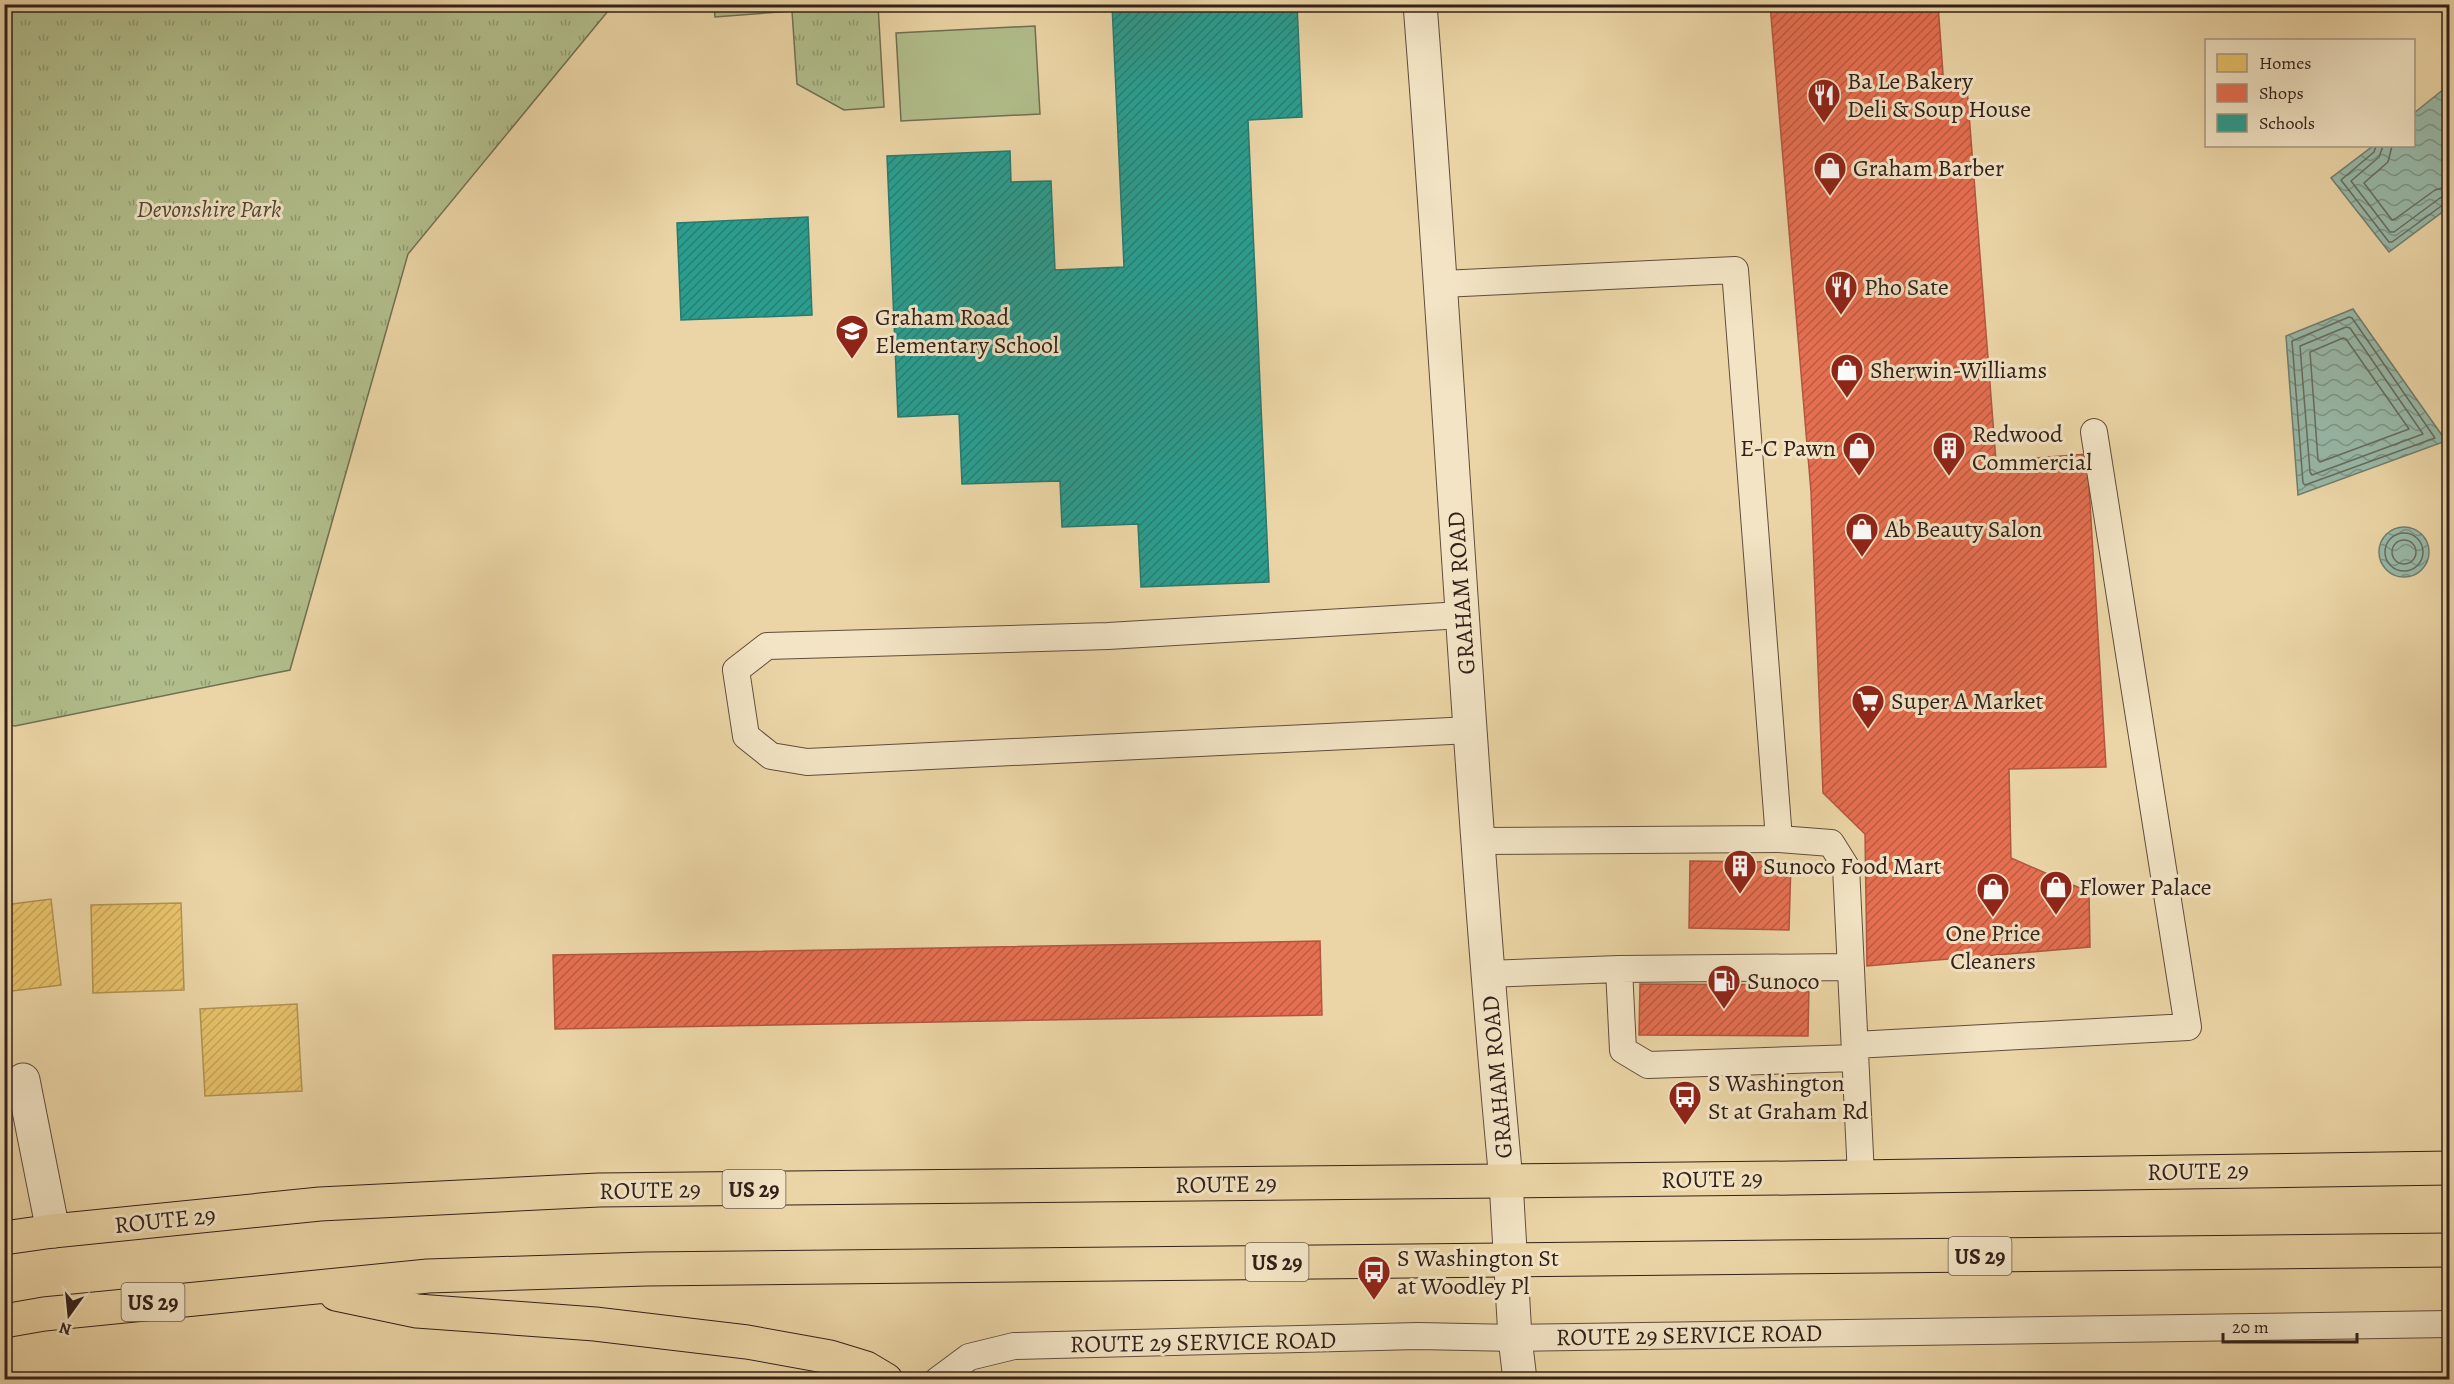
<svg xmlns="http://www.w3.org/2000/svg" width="2454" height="1384" font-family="Alegreya,serif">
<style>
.green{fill:#b1be8b;stroke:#726f52;stroke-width:1.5}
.park{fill:url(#park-tufts);stroke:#726f52;stroke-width:1.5}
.water{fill:url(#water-waves);stroke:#707c6f;stroke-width:1.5}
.homes{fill:url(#homes-hatch);stroke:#b29352;stroke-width:1.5}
.shops{fill:url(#shops-hatch);stroke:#b15740;stroke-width:1.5}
.schools{fill:url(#schools-hatch);stroke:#2d786c;stroke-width:1.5}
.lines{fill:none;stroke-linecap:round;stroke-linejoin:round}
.shore{stroke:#666c61;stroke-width:1.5}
.service-casing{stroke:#614d3d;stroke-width:28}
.minor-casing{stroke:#614d3d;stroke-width:35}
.tertiary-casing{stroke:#614d3d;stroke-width:35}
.primary-casing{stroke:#33201a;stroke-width:35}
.service{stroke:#f2e4c5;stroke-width:26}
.minor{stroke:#f2e4c5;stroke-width:33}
.tertiary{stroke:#f2e4c5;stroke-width:33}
.primary{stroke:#ebd5a6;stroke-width:33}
.labels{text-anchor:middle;stroke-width:6;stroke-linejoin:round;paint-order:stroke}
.shield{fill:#f2e4c5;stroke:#6c5b4d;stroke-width:1.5}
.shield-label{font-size:22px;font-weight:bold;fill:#33201a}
.poi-label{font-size:24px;fill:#33201a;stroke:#f2e4c5;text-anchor:start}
.park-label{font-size:24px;font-style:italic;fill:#524836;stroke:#f2e4c5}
.street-label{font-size:24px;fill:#33201a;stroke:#f2e4c5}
</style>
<defs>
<pattern id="park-tufts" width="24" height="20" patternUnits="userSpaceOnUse" patternTransform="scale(1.5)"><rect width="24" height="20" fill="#b1be8b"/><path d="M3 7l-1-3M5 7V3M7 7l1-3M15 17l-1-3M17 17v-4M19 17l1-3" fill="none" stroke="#919a71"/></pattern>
<pattern id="water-waves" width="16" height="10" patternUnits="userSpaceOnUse" patternTransform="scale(1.5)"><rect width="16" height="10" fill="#98b9a8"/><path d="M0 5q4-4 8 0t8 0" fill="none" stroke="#7d9688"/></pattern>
<pattern id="homes-hatch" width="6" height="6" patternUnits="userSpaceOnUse" patternTransform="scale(1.5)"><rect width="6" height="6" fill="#e9c46a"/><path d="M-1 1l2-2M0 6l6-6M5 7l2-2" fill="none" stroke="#c8a85b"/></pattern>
<pattern id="shops-hatch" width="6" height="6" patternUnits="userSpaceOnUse" patternTransform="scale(1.5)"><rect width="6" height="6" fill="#e76f51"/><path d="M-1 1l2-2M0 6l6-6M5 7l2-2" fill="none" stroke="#bc5b42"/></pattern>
<pattern id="schools-hatch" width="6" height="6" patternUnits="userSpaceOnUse" patternTransform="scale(1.5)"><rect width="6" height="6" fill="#2a9d8f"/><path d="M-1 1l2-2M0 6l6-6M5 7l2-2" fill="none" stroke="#258074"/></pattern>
</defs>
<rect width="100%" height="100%" fill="#ebd5a6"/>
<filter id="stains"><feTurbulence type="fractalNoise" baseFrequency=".00333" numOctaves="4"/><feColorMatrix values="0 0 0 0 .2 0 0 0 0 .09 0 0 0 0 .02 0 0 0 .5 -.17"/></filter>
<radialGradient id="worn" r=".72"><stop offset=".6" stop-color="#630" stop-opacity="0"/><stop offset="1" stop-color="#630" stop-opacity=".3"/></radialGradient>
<path class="green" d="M1035,26l5,88 -139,7 -5,-88z"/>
<path class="park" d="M5,4l608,1 -205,249 -118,416 -275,56 -10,-2z
M714,5h164l6,102 -40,3 -47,-26 -5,-73 -77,6z"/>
<path class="water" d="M2449,85v122l-60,45 -58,-74 42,-32h41v-33z
M2353,309l93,132 -148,54 -12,-159z
M2379 552a25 25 0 1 1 50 0a25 25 0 1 1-50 0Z"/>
<path class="homes" d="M51,899l10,86 -57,7v-87z
M181,903l3,87 -91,3 -2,-88z
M297,1004l5,87 -97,5 -5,-87z"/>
<path class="shops" d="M1770,4h168l6,84h23l29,373 91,-7 19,313 -97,2 2,89 78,34 1,55 -223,19 -2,-132 -42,-41 -12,-301z
M1690,861l101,1 -2,68 -100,-2z
M1320,941l2,74 -767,14 -2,-74z
M1640,984l169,1 -1,51 -169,-1z"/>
<path class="schools" d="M1112,4h185l5,113 -54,3 21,462 -128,5 -3,-63 -76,3 -2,-46 -98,3 -3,-70 -61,3 -11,-261 123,-5 1,31 40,-1 4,89 69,-3z
M808,217l4,98 -131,5 -4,-97z"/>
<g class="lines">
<path class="shore" d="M2376,146l-2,6 -33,28 48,62h3l52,-38 6,-1
M2383,146l-4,11 -28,24 39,51h4l46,-34 10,-3
M2392,146l-4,16 -24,21 28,37 3,-1 40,-29 15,-4
M2349,317l3,1 83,120 -130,47 -2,-2 -11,-142z
M2346,327l4,1 73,106 -111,41 -2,-3 -10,-126z
M2343,338l3,1 63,90 -89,33 -2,-2 -8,-108z
M2385 552a19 19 0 1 1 38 0a19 19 0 1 1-38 0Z
M2392 552a12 12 0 1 1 24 0a12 12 0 1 1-24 0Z"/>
<g class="service-casing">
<path id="service" d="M1442,284l293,-14 44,569 -300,2
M1462,615l-354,21 -341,10 -31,24 10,66 25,20 36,6 664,-32
M1779,839l52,4 15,24 15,309
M1619,969l232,-2
M1487,974l132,-5 4,81 25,15 207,-7
M1855,1045l333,-18 -94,-595
M938,1380l31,-23 45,-11 404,-10 97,2 935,-14"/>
</g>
<g class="minor-casing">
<path id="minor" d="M23,1080l30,151
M1506,1181l9,157 5,42"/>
</g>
<g class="tertiary-casing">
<path id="tertiary" d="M1420,4c31,392 49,785 86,1177"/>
</g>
<g class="primary-casing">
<path id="primary" d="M4,1238l49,-7 267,-27 279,-14 1193,-12 658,-10
M336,1294l81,17 178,13 152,18 83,15 36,11 20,12
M4,1321l40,-7 384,-38 218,-7 1804,-19"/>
</g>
<use href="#service" class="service"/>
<use href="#minor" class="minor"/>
<use href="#tertiary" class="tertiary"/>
<use href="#primary" class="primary"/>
</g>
<defs>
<g id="restaurant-pin" transform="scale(1.725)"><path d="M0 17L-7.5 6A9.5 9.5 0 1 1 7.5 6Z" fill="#8f2418" stroke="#f2e4c5"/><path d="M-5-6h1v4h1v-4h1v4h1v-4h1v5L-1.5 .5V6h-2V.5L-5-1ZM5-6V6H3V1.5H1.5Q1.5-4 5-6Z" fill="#fff"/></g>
<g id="shop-pin" transform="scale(1.725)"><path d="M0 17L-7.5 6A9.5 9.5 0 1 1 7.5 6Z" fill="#8f2418" stroke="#f2e4c5"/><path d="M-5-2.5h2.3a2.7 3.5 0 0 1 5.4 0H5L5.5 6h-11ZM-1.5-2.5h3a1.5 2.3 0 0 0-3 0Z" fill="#fff"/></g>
<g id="school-pin" transform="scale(1.725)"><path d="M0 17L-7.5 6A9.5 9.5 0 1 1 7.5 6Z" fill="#8f2418" stroke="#f2e4c5"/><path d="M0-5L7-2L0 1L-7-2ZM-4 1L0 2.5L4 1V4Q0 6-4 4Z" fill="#fff"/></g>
<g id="building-pin" transform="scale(1.725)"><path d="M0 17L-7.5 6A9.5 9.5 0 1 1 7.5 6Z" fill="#8f2418" stroke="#f2e4c5"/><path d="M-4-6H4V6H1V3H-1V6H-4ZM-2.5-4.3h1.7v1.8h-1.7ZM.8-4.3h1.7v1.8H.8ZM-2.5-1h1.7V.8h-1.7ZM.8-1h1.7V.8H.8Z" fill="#fff"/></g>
<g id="supermarket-pin" transform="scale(1.725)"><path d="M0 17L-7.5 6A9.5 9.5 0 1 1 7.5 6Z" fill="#8f2418" stroke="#f2e4c5"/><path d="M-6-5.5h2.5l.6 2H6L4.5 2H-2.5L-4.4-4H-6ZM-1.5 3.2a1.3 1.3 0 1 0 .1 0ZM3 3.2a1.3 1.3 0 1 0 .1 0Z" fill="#fff"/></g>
<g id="fuel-pin" transform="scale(1.725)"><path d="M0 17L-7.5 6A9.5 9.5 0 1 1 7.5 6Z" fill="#8f2418" stroke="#f2e4c5"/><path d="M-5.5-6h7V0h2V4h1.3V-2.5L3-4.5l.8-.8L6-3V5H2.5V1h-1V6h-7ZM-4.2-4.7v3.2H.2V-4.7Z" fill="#fff"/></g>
<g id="bus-pin" transform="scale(1.725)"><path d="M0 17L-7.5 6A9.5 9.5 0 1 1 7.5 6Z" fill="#8f2418" stroke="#f2e4c5"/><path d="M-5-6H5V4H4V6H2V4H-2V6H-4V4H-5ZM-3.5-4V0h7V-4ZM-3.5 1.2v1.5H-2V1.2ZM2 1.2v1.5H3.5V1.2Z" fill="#fff"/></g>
</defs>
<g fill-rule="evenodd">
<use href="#restaurant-pin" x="1824" y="95"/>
<use href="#shop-pin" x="1830" y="168"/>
<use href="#restaurant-pin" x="1841" y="287"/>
<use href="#school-pin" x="852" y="331"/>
<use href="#shop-pin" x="1847" y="370"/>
<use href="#shop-pin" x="1859" y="448"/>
<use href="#building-pin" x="1949" y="448"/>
<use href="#shop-pin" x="1862" y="529"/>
<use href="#supermarket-pin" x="1868" y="701"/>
<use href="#building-pin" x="1740" y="866"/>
<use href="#shop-pin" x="2056" y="887"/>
<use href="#shop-pin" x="1993" y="889"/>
<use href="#fuel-pin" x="1724" y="981"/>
<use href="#bus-pin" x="1685" y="1097"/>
<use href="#bus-pin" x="1374" y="1272"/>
</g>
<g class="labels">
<g class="shield">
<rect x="722.5" y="1170" width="63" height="38" rx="4.5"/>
<rect x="1948.5" y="1237" width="63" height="38" rx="4.5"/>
<rect x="1245.5" y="1243" width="63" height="38" rx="4.5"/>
<rect x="121.5" y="1283" width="63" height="38" rx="4.5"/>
</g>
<g class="shield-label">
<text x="754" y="1197">US 29</text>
<text x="1980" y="1264">US 29</text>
<text x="1277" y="1270">US 29</text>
<text x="153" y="1310">US 29</text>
</g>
<g class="poi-label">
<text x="1847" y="89">Ba Le Bakery<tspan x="1847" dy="28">Deli &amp; Soup House</tspan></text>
<text x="1853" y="176">Graham Barber</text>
<text x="1864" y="295">Pho Sate</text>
<text x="875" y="325">Graham Road<tspan x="875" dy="28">Elementary School</tspan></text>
<text x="1870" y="378">Sherwin-Williams</text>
<text x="1972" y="442">Redwood<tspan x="1972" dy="28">Commercial</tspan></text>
<text x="1836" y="456" text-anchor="end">E-C Pawn</text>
<text x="1885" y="537">Ab Beauty Salon</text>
<text x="1891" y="709">Super A Market</text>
<text x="1763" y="874">Sunoco Food Mart</text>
<text x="2079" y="895">Flower Palace</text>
<text x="1993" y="941" text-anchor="middle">One Price<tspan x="1993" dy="28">Cleaners</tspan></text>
<text x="1747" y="989">Sunoco</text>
<text x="1708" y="1091">S Washington<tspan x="1708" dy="28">St at Graham Rd</tspan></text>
<text x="1397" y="1266">S Washington St<tspan x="1397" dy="28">at Woodley Pl</tspan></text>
</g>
<g class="park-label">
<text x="209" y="217">Devonshire Park</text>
</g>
<g class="street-label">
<text transform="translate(1461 593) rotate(-94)" y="8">GRAHAM ROAD</text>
<text transform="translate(1497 1077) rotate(-95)" y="8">GRAHAM ROAD</text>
<text transform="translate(2198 1171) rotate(-1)" y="8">ROUTE 29</text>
<text transform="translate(1712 1179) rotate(-1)" y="8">ROUTE 29</text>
<text transform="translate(1226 1184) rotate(-1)" y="8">ROUTE 29</text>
<text transform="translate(650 1190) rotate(-1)" y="8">ROUTE 29</text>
<text transform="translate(165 1220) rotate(-6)" y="8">ROUTE 29</text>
<text transform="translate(1689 1335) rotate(-1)" y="8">ROUTE 29 SERVICE ROAD</text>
<text transform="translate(1203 1342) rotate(-1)" y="8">ROUTE 29 SERVICE ROAD</text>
</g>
</g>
<rect width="2454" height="1384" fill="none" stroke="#ebd5a6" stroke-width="24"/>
<rect x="6" y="6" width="2442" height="1372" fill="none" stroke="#33201a" stroke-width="3"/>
<rect x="12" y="12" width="2430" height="1360" fill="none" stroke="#33201a" stroke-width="1.5"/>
<rect x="2205" y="39" width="210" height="108" fill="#f2e4c5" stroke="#a69681" stroke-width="1.5"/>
<rect x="2217" y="54" width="30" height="18" fill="#e9c46a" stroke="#a69681" stroke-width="1.5"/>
<text x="2259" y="69" font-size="18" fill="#33201a">Homes</text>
<rect x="2217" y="84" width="30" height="18" fill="#e76f51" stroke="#a69681" stroke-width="1.5"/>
<text x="2259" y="99" font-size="18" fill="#33201a">Shops</text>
<rect x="2217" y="114" width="30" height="18" fill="#2a9d8f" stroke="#a69681" stroke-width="1.5"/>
<text x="2259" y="129" font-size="18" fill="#33201a">Schools</text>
<g transform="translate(69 1315) rotate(195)" stroke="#f2e4c5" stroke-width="4.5" paint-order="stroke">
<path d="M0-4.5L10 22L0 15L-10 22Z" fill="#33201a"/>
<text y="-9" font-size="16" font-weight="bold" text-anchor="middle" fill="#33201a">N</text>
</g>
<path d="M2223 1333v9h134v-9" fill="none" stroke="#33201a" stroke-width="3"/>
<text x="2232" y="1333" font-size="18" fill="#33201a" stroke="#f2e4c5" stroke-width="4.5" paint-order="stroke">20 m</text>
<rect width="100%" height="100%" filter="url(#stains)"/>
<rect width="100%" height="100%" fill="url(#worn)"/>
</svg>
